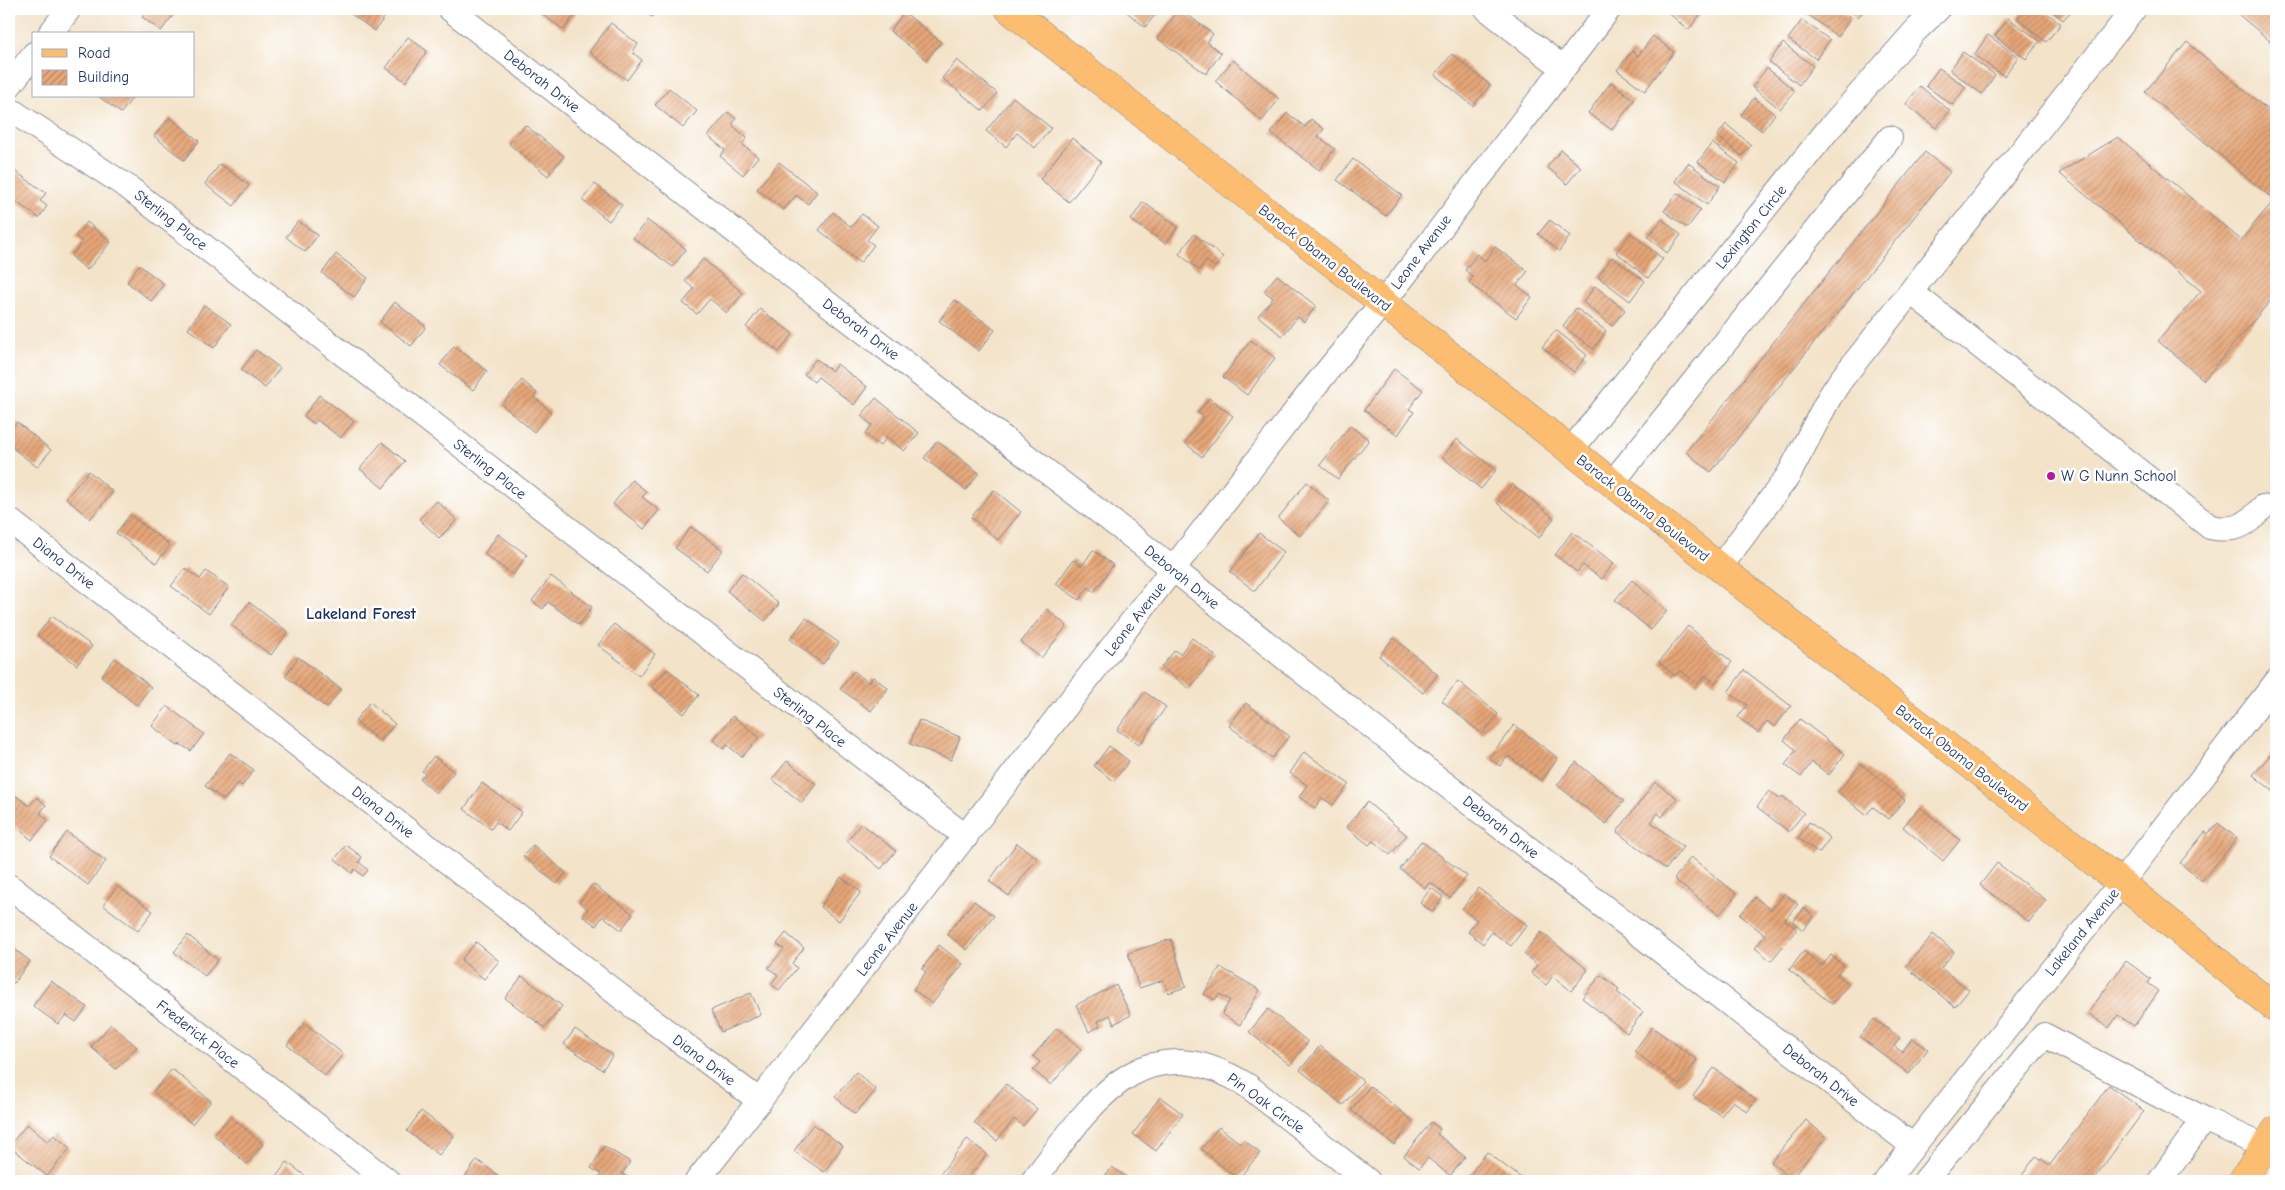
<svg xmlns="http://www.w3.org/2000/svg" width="2285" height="1190" viewBox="0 0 2285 1190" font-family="'Comic Neue',sans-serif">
<defs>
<pattern id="building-hatch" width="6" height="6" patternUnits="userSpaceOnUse" patternTransform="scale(1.25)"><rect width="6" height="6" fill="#e6a677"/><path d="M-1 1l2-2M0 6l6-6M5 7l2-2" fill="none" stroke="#ba8865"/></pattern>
</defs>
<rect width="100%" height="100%" fill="#fff"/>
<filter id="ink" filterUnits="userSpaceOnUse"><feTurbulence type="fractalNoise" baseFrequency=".02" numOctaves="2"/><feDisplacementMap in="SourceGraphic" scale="10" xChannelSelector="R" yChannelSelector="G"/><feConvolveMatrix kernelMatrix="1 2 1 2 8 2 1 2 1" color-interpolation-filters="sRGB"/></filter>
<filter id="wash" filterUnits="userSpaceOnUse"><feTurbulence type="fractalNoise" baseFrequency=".0096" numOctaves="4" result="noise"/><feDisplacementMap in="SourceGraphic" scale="20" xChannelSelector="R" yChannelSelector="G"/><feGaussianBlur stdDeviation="1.12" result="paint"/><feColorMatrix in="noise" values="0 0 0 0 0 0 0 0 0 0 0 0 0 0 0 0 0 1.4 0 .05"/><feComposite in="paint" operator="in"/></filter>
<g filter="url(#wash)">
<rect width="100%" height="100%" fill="#f3e3c9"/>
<g id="blocks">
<path fill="url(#building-hatch)" d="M148,9H178L161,31L142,17Z
M344,9H381L387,13L375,31Z
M535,9H579L564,30Z
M642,9H658L652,17Z
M1123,9H1154L1158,12L1145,27Z
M1180,9L1213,34L1207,42L1221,53L1206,74L1157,38Z
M1664,9H1705L1688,30Z
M1809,9H1839L1851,18L1838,37L1806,13Z
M1849,9H1865L1858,17Z
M2024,9H2042L2061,24L2046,42L2017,18Z
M2049,9H2073L2063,20Z
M2232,9H2276V46Z
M904,12L941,42L927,60L890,31Z
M2008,18L2040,41L2026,59L1995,36Z
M1802,20L1830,40L1816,59L1788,39Z
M611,23L638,44L632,52L642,60L627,80L589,52Z
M1988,35L2018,57L2004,76L1974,55Z
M1653,36L1674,52L1645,91L1617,70L1632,51L1638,56Z
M408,37L427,51L406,82L386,68Z
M2187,42L2276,117V294L2204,380L2158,341L2201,291L2059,173L2118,137L2241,240L2274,200L2145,92Z
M1783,43L1813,66L1799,85L1769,62Z
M1963,52L1995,75L1982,94L1950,70Z
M1452,54L1490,85L1473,106L1435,75Z
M957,60L997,93L983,111L942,78Z
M1233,60L1279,99L1262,121L1215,81Z
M1767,68L1795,91L1780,109L1752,87Z
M1939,68L1966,87L1952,105L1926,86Z
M1611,82L1634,100L1612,130L1588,113Z
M1920,86L1950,111L1936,128L1906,104Z
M669,88L697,111L683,128L655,105Z
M98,96H134L121,113Z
M1013,97L1051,128L1035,148L1017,133L1006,147L986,131Z
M1754,98L1775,114L1762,131L1741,115Z
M728,112L736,119L732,125L747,138L742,144L758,157L743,175L720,156L725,150L708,136Z
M1287,113L1305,127L1311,119L1324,129L1318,136L1335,149L1319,170L1271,133Z
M170,117L199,141L184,160L154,136Z
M1726,124L1751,145L1742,156L1717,136Z
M525,125L564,156L548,176L509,144Z
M1072,138L1101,162L1069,202L1040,179Z
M1712,143L1739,163L1725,182L1698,162Z
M1561,150L1581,167L1567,184L1547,167Z
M1925,152L1950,172L1711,472L1686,452Z
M1353,159L1402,195L1386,216L1337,180Z
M779,162L817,192L808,204L796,195L784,210L757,189Z
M1688,163L1720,186L1707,205L1675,181Z
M220,164L249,185L234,206L205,184Z
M9,167L46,193L40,201L47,206L39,218L9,197Z
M595,184L622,205L609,221L582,200Z
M1677,193L1701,210L1687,228L1664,211Z
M1143,202L1178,227L1166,244L1131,220Z
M833,212L851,227L862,214L878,226L867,240L874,245L860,263L819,230Z
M1662,219L1681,235L1667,253L1648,237Z
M647,220L686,249L673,267L633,238Z
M1550,220L1570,236L1559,251L1538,234Z
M298,221L318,235L305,252L286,237Z
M87,222L111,242L87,270L71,256L82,242L75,236Z
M1631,233L1663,259L1648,278L1616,252Z
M1194,234L1223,257L1215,267L1206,261L1199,270L1179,254Z
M1495,247L1528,271L1517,285L1532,297L1516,318L1469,283L1473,277L1465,270L1477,254L1485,261Z
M336,254L368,278L354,297L322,273Z
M1612,257L1645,281L1630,301L1598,277Z
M703,259L743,293L727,313L710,299L697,314L683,303L694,289L685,281Z
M139,265L164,284L151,301L127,282Z
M1277,275L1316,306L1304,322L1298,317L1282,336L1258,316L1273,298L1264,291Z
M1595,286L1625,310L1612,326L1583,302Z
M955,300L995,330L979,351L939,321Z
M395,302L426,327L411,346L380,322Z
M204,305L231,324L214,348L188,329Z
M1576,308L1606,331L1593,349L1563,326Z
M760,309L793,334L779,352L746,327Z
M1556,330L1587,355L1574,372L1542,347Z
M1251,340L1275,358L1247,395L1223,377Z
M454,346L487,371L473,390L440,365Z
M256,350L280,368L265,388L241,370Z
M816,359L832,371L837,364L867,387L854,405L818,377L814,382L804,374Z
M1394,369L1423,390L1409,409L1414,412L1398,435L1364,410Z
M522,380L537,393L534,397L551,412L534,432L502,405Z
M319,395L354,421L341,438L317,420L314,424L304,416Z
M876,398L919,433L904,451L887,437L880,446L865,434L872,425L861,416Z
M1209,398L1233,416L1202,457L1185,443L1204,417L1198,413Z
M17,422L51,450L37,467L9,445V433Z
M1350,426L1369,440L1338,479L1320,465Z
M1457,439L1496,470L1481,489L1442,457Z
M937,441L979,473L966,490L924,458Z
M382,442L405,461L383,488L360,469Z
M89,471L113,492L90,519L66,498Z
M632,480L647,492L642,497L659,510L644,529L613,504Z
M1307,482L1329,501L1300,536L1278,518Z
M1512,484L1554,518L1539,538L1497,503Z
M994,490L1021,512L998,540L971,517Z
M437,501L457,520L439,538L419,519Z
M130,515L170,545L156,563L116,533Z
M691,527L723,550L707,571L675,548Z
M1572,532L1614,563L1602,579L1583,565L1577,572L1555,555Z
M1259,533L1284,552L1255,591L1230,572Z
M498,534L527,555L513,575L484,554Z
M1093,550L1113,565L1094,592L1088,587L1079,600L1056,584L1073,560L1082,566Z
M185,568L200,579L206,571L229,587L209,614L171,586Z
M742,573L779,604L765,621L727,591Z
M551,576L592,607L579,625L548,602L543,609L532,601Z
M1632,580L1667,611L1651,630L1615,600Z
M249,602L288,632L271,655L231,625Z
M1047,609L1067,626L1041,658L1021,642Z
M52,616L92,646L77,665L37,635Z
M806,618L839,643L823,664L790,639Z
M614,624L655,654L639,676L598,645Z
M1688,626L1732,662L1715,683L1705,675L1697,684L1680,670L1675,676L1659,662Z
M1192,638L1215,655L1190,689L1161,667L1175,650L1180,654Z
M1394,638L1438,675L1423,693L1379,656Z
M298,657L341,689L327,708L285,676Z
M115,658L151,687L136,705L101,676Z
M667,669L699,695L684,714L652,687Z
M1744,670L1791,706L1775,727L1767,721L1758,733L1738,717L1747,705L1728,692Z
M854,671L869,683L873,677L888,688L871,711L840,689Z
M1458,681L1498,714L1482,734L1442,701Z
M1145,692L1166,707L1139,745L1117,730Z
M370,702L395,724L380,742L355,721Z
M1246,703L1289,736L1272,758L1229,726Z
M167,706L204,734L191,751L180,744L178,746L152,726Z
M733,716L759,737L742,757L727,745L724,749L713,740Z
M1800,719L1845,754L1829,775L1812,762L1801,777L1785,765L1796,750L1784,740Z
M919,720L960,737L951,760L910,744Z
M1514,725L1558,758L1542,781L1508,756L1500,766L1489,758Z
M1109,746L1129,761L1114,781L1094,766Z
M2276,748V787L2273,791L2253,775Z
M1304,752L1349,784L1333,805L1322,798L1315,808L1299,797L1307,785L1290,773Z
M230,753L254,770L242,786L238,783L224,800L205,786Z
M434,756L454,772L436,793L420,779L425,773L422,771Z
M787,761L816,784L802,803L772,779Z
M1576,762L1624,801L1606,824L1557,785Z
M1861,764L1905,800L1889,819L1873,807L1866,815L1838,792Z
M1655,782L1677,798L1662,817L1658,813L1651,822L1683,847L1666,869L1617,832Z
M482,783L522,812L508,831L496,822L491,829L464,809Z
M9,790L29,806L37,797L46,805L40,813L48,820L32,840L9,821Z
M1769,791L1780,799L1782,796L1804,813L1789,832L1757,807Z
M1367,802L1407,835L1390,855L1373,841L1369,845L1346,827Z
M1920,807L1960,840L1943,861L1903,827Z
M1809,822L1830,838L1819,853L1798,838Z
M861,823L896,851L881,869L847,841Z
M2218,823L2237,838L2202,881L2180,863L2205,832L2208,834Z
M67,832L106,861L88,885L49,856Z
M1421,841L1467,876L1450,898L1430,882L1425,888L1400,869Z
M1017,843L1037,858L1009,896L989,881Z
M346,845L362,857L359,862L368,870L363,876L355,869L352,873L335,859Z
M533,845L566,873L557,884L523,856Z
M1691,857L1737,894L1719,915L1674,879Z
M1997,863L2046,900L2029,922L1980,885Z
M841,877L861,892L839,921L820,907Z
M593,884L633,914L621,930L603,916L596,926L583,916L588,909L579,902Z
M117,886L153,911L138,931L103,905Z
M1431,888L1443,897L1433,912L1420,903Z
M1478,888L1527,925L1511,946L1492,932L1483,944L1468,932L1477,920L1462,909Z
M1784,893L1798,904L1785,920L1797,929L1771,961L1755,948L1765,935L1740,915L1755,897L1771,910Z
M974,901L994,916L967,950L947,934Z
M1804,908L1814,916L1803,930L1793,922Z
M1541,932L1588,970L1571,991L1553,976L1546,985L1531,973L1537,965L1524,954Z
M786,933L804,948L792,963L797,968L779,990L771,984L778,975L768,968L784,949L777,944Z
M1933,934L1954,952L1941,968L1969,990L1955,1007L1906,967Z
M188,935L218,960L205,976L174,952Z
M1171,939L1186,987L1168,993L1164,980L1139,988L1128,953Z
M476,942L499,961L484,979L461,960Z
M9,945L30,961L13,984L9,980Z
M939,945L963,964L932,1004L913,989L926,972L922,969Z
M1804,951L1822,966L1831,955L1844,966L1837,974L1849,984L1832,1004L1789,970Z
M2126,961L2151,979L2148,983L2159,991L2134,1026L2118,1015L2109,1028L2088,1013Z
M1220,967L1260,990L1240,1025L1222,1014L1230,1000L1219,994L1215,1000L1204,994Z
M1601,975L1619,989L1617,992L1643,1012L1627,1033L1582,998Z
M522,976L562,1006L545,1028L505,998Z
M51,981L87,1007L76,1022L66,1015L58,1024L33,1006Z
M1116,985L1131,1015L1114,1024L1110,1015L1098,1021L1100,1026L1089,1032L1076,1005Z
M751,993L761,1015L721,1032L711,1010Z
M1268,1009L1308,1042L1290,1065L1249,1032Z
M1874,1019L1900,1038L1894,1046L1902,1052L1912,1038L1928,1049L1909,1074L1860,1037Z
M305,1023L343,1054L325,1076L287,1045Z
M111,1024L137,1047L116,1069L91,1047Z
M1652,1027L1697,1060L1679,1085L1634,1051Z
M1057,1028L1081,1049L1051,1085L1033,1070L1040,1062L1033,1056Z
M575,1029L613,1055L602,1070L564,1044Z
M1320,1046L1363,1081L1343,1105L1300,1070Z
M1714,1068L1756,1100L1747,1112L1733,1101L1721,1116L1693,1096Z
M172,1069L211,1101L192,1124L153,1092Z
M856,1072L876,1090L855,1114L835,1097Z
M1006,1084L1037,1109L1023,1126L1014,1119L997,1141L974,1123Z
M2109,1085L2144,1111L2092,1181H2018L2036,1156L2050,1165Z
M1370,1086L1413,1121L1394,1145L1351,1110Z
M1160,1097L1183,1114L1156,1151L1133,1134Z
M421,1111L454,1136L439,1155L407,1131Z
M230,1116L263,1144L247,1164L214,1135Z
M1806,1120L1826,1137L1791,1179L1771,1162Z
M1431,1122L1440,1129L1437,1134L1465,1157L1450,1176L1428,1158L1419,1168L1404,1156Z
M27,1124L48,1142L54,1135L70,1148L47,1176L9,1146Z
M813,1124L843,1146L824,1172L794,1151Z
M1219,1127L1241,1144L1244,1140L1260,1153L1238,1179L1201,1149Z
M967,1139L987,1154L966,1181H944L938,1177Z
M604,1146L630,1162L622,1174L627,1177L625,1181H596L601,1174L591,1168Z
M1487,1152L1525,1181H1465Z
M477,1160L506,1181H462Z
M287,1162L312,1181H273Z
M1112,1167L1132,1181H1101Z"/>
</g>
</g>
<g filter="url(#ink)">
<use href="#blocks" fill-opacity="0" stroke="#878994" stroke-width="1"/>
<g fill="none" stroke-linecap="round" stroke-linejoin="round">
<g stroke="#878994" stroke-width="26">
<path id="minor" d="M450,9L814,293L1144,546L1414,760L1913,1146
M1487,9L1563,68
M50,34L69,9
M9,86L34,54
M9,109L129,188L966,837
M1911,292L2210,527C2234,532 2247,526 2263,507
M1571,450L1827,131L1916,30L1938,9
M1612,483L1890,138
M9,520L634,1007L760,1101
M1720,567L1788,476L1829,398L1840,381L2134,9
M9,886L388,1181
M697,1181L1315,386L1401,280L1609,9
M1033,1181C1091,1105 1141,1019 1248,1086L1368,1181
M1886,1181L2121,883L2276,682
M1925,1181L2044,1035L2204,1119
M2160,1181L2204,1119L2265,1147"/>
</g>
<g stroke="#878994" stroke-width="29">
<path id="major" d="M1009,9L2121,883L2276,1009
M2242,1181L2276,1130"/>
</g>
<use href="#minor" stroke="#fff" stroke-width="24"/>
<use href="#major" stroke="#fcbd6f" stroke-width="28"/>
</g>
</g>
<circle fill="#b5179e" stroke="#fff" stroke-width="2" cx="2051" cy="476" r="5"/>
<g text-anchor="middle" stroke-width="5" stroke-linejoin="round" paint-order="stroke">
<g font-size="15" fill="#1b2f5e" stroke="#fff">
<text transform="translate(542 81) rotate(38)" y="5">Deborah Drive</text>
<text transform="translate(171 220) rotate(38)" y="5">Sterling Place</text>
<text transform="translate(1751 227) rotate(-51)" y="5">Lexington Circle</text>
<text transform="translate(1421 252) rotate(-53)" y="5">Leone Avenue</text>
<text transform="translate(1325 258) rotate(38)" y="5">Barack Obama Boulevard</text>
<text transform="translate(861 329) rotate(37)" y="5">Deborah Drive</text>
<text transform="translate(490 469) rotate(38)" y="5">Sterling Place</text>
<text transform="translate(1643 508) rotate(38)" y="5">Barack Obama Boulevard</text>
<text transform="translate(64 563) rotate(38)" y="5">Diana Drive</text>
<text transform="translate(1182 577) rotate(39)" y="5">Deborah Drive</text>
<text transform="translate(1135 619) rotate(-52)" y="5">Leone Avenue</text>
<text transform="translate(810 717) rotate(38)" y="5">Sterling Place</text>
<text transform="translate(1962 758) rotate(38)" y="5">Barack Obama Boulevard</text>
<text transform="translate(383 812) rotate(38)" y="5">Diana Drive</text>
<text transform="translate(1501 827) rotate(38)" y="5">Deborah Drive</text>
<text transform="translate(2082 932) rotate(-51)" y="5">Lakeland Avenue</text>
<text transform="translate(887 939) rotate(-52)" y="5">Leone Avenue</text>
<text transform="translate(198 1034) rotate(38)" y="5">Frederick Place</text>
<text transform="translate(704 1060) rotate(37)" y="5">Diana Drive</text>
<text transform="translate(1821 1075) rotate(38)" y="5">Deborah Drive</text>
<text transform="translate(1266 1103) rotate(36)" y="5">Pin Oak Circle</text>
</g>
<g font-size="15" fill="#1b2f5e" stroke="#fff" text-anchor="start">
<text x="2061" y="481">W G Nunn School</text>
</g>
<g font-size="16" font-weight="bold" fill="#1b2f5e" stroke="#fff">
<text x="361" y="619">Lakeland Forest</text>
</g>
</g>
<rect width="2285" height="1190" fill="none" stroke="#fff" stroke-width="30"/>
<rect x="32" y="32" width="162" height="65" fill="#ffffff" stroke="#a4acbf"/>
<rect x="42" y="49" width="25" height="8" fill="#fcbd6f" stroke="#a4acbf"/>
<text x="78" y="58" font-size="15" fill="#1b2f5e">Road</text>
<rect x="42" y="70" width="25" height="15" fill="url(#building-hatch)" stroke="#a4acbf"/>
<text x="78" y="82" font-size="15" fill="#1b2f5e">Building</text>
</svg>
